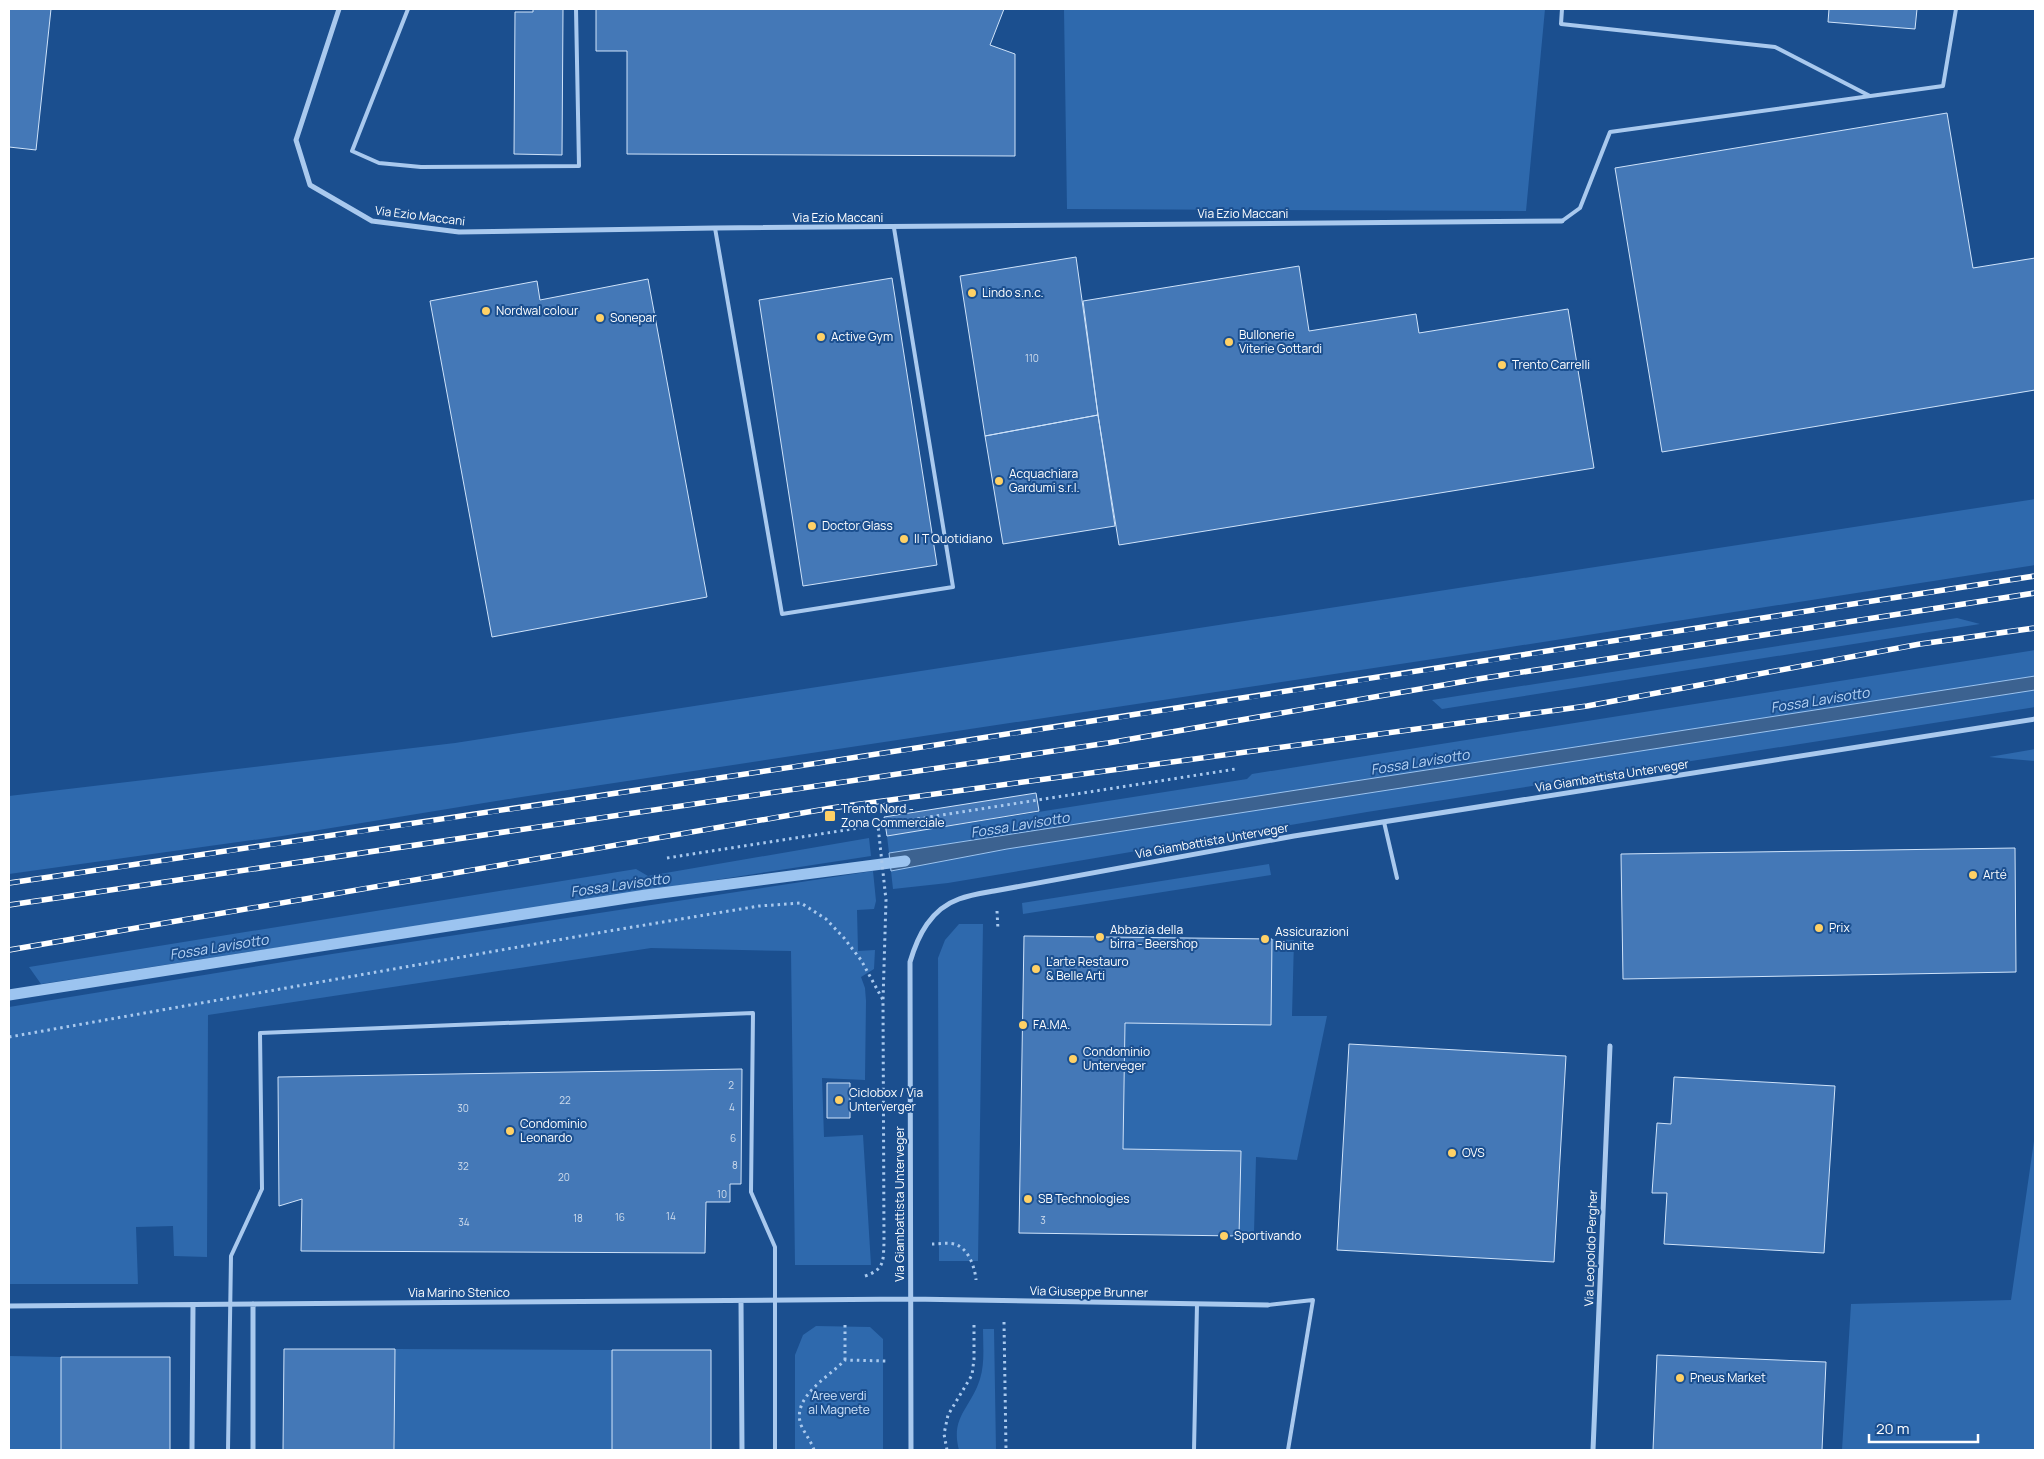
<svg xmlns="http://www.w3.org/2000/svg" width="2044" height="1459" viewBox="0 0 2044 1459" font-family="Manrope,sans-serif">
<rect width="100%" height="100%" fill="#1b4f8f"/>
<path fill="#2e69ad" d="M1064,9H1545L1526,211L1067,209Z
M2035,499V565L1453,656L515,798L282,836L9,874V796L455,743Z
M1957,618L1980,624L1442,709L1432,700Z
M2035,650V676L889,853L887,836L1247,779L1252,774Z
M2035,690V707L1367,812L948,883L893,889L891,871L1007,849Z
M2035,749V761L1989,757Z
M869,838L871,856L41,984L29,967L636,869L648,876Z
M1269,864L1271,875L1023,914L1022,903Z
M873,871L876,901L874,909L857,910L858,951L875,950L874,969L861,977L865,988L866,1001L865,1080L822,1078L824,1137L863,1135L871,1265H795L791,951L651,948L208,1015L207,1257L174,1256L173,1226L136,1227L138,1284H9V1007L332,954Z
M959,924H983L978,1261H939L938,958L945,940Z
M1272,939L1294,940L1292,1016H1327L1297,1160L1256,1157L1254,1233L1239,1236L1240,1151L1123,1149L1125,1023Z
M2035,1134V1450H1842L1851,1304L2011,1300Z
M816,1326L870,1327L883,1339V1450H795V1355L803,1335Z
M983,1329H994L996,1450H959C950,1417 971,1408 980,1379C985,1363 983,1345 983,1329Z
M395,1349L612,1350V1450H395Z
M9,1356L61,1357V1450H9Z"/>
<path fill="#3c6290" stroke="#9cc4f0" d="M2035,676V690L1007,849L891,871L889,853Z"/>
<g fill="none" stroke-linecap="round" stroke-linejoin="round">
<path stroke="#9cc4f0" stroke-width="11" d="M9,995L646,895L905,861"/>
</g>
<path fill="#4478b7" stroke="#cfe3fa" d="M9,9H51L36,150L9,147Z
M533,9H563L562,155L514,154L515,12H533Z
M596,9H1004L990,45L1015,54V156L627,154V51H596Z
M1829,9H1917L1915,29L1828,22Z
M1947,113L1973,268L2035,258V390L1662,452L1615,168Z
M1076,257L1098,415L985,436L960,276Z
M1299,266L1309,331L1416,314L1419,333L1568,309L1594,468L1119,545L1098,415L1083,301Z
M892,278L937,565L803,586L759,300Z
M648,279L707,597L492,637L430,301L537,281L540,300Z
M1098,415L1115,526L1003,544L985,436Z
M1036,793L1039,811L887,836L884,817Z
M2015,848L2016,972L1623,979L1621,854Z
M1024,936L1272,939L1271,1025L1125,1023L1123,1149L1241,1151L1239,1236L1019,1233Z
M1349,1044L1566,1056L1554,1262L1337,1250Z
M742,1069L741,1184H730V1202H706L705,1253L301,1251L302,1199L279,1206L278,1077Z
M1674,1077L1835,1086L1824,1253L1664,1244L1667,1193H1652L1657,1123L1671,1124Z
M827,1083H850V1118H827Z
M284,1349H395L394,1450H283Z
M612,1350H711V1450H612Z
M1657,1355L1826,1362L1822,1450H1653Z
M61,1357H170V1450H61Z"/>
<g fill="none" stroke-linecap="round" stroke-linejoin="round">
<path stroke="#a9c9ee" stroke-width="3" stroke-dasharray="2.5 4" stroke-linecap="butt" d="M667,858L1236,769
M997,911L998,930
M9,1037L603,932L759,906L801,903L826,919L844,938L861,960L883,1000
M932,1244C939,1244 951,1242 957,1245C969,1250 975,1268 976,1280
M865,1276C885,1269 883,1261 884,1243L883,1000L886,900L878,826
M1004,1322L1006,1450
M845,1360V1323
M814,1450C811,1441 805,1434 801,1425C791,1397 829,1377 845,1360L887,1361
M947,1450L944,1434L948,1415L972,1375L974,1359V1321"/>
<path stroke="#a9c9ee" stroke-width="4" d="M408,9L352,151L379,163L421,167L579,166L576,9
M1562,9L1561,24L1775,47L1870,96
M1562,221L1580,208L1610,132L1943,86L1956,9
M715,228L782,614L953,587L894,228
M1384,822L1397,878
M1268,1305L1313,1300L1288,1450
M228,1450L231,1256L262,1189L260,1033L753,1013L751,1192L775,1247V1450
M1194,1450L1197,1304"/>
<path stroke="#a9c9ee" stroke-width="5" d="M339,9L296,140L310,185L372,221L459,232L715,228L1562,221
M741,1301L742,1450
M9,1306L910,1299L1268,1305
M192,1450L193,1305
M253,1450V1304
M911,1450L910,962C918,935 931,909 959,899C970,895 983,893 994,891L1294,836L2035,719
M1593,1450L1610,1046"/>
<g stroke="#fff" stroke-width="5.5">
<path id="rail" d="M9,883C685,785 1360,681 2035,576
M9,905L1108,743L1478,679L2035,593
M9,950L831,808L1587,706L1920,644L2035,628"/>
</g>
<use href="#rail" stroke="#1b4f8f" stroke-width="4" stroke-dasharray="11" stroke-linecap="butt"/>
</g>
<g fill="#ffd166" stroke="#1b4f8f" stroke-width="2">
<circle cx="972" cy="293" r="5"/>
<circle cx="486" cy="311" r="5"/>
<circle cx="600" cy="318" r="5"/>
<circle cx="821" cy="337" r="5"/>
<circle cx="1229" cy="342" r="5"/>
<circle cx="1502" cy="365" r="5"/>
<circle cx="999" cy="481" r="5"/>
<circle cx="812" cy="526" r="5"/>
<circle cx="904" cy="539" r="5"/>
<rect x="824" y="810" width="12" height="12" rx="2.5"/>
<circle cx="1973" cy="875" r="5"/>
<circle cx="1819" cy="928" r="5"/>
<circle cx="1100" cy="937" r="5"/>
<circle cx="1265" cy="939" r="5"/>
<circle cx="1036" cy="969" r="5"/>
<circle cx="1023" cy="1025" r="5"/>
<circle cx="1073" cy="1059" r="5"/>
<circle cx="839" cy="1100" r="5"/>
<circle cx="510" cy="1131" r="5"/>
<circle cx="1452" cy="1153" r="5"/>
<circle cx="1028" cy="1199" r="5"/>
<circle cx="1224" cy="1236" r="5"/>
<circle cx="1680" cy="1378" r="5"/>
</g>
<g text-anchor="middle" stroke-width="4" stroke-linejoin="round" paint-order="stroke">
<g font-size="10" fill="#d0dded">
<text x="1032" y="362">110</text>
<text x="731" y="1089">2</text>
<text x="565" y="1104">22</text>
<text x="732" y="1111">4</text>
<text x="463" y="1112">30</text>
<text x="733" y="1142">6</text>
<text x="735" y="1169">8</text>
<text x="463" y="1170">32</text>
<text x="564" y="1181">20</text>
<text x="722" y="1198">10</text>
<text x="671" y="1220">14</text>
<text x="620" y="1221">16</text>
<text x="578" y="1222">18</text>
<text x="1043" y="1224">3</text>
<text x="464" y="1226">34</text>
</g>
<g font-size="12" fill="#fff" stroke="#1b4f8f">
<text x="1243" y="218">Via Ezio Maccani</text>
<text transform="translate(420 216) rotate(7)" y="4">Via Ezio Maccani</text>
<text x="838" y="222">Via Ezio Maccani</text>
<text transform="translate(1612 776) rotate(-9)" y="4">Via Giambattista Unterveger</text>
<text transform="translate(1212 841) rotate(-10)" y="4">Via Giambattista Unterveger</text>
<text transform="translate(900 1204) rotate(-90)" y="4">Via Giambattista Unterveger</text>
<text transform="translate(1591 1248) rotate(-88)" y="4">Via Leopoldo Pergher</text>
<text transform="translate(1089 1292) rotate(1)" y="4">Via Giuseppe Brunner</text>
<text x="459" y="1297">Via Marino Stenico</text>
</g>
<g font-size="12" fill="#fff" stroke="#1b4f8f" text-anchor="start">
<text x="982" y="297">Lindo s.n.c.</text>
<text x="496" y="315">Nordwal colour</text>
<text x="610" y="322">Sonepar</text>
<text x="1239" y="339">Bullonerie<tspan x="1239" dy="14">Viterie Gottardi</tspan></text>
<text x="831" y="341">Active Gym</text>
<text x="1512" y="369">Trento Carrelli</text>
<text x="1009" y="478">Acquachiara<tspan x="1009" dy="14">Gardumi s.r.l.</tspan></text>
<text x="822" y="530">Doctor Glass</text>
<text x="914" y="543">Il T Quotidiano</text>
<text x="841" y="813">Trento Nord -<tspan x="841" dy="14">Zona Commerciale</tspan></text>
<text x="1983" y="879">Arté</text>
<text x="1829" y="932">Prix</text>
<text x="1110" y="934">Abbazia della<tspan x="1110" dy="14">birra - Beershop</tspan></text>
<text x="1275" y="936">Assicurazioni<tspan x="1275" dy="14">Riunite</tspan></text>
<text x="1046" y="966">L'arte Restauro<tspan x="1046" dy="14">&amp; Belle Arti</tspan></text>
<text x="1033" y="1029">FA.MA.</text>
<text x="1083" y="1056">Condominio<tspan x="1083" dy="14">Unterveger</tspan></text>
<text x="849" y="1097">Ciclobox / Via<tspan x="849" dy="14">Unterverger</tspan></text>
<text x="520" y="1128">Condominio<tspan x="520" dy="14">Leonardo</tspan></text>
<text x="1462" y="1157">OVS</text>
<text x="1038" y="1203">SB Technologies</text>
<text x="1234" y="1240">Sportivando</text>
<text x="1690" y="1382">Pneus Market</text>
</g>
<g font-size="12" fill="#cfe3fa" stroke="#1b4f8f">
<text x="839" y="1400">Aree verdi<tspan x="839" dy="14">al Magnete</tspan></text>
</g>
<g font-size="14" font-style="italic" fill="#b5d3f5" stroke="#1b4f8f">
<text transform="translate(1820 700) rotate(-9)" y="5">Fossa Lavisotto</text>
<text transform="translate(1420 762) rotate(-9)" y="5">Fossa Lavisotto</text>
<text transform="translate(1020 825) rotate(-9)" y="5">Fossa Lavisotto</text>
<text transform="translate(620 885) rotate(-8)" y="5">Fossa Lavisotto</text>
<text transform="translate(219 947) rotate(-9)" y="5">Fossa Lavisotto</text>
</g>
</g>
<rect width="2044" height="1459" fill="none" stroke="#ffffff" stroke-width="20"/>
<path d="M1869 1434v8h109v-8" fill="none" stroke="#ffffff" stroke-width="2.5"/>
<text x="1876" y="1434" font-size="15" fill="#ffffff" stroke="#1b4f8f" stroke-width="4" paint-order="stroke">20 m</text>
</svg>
